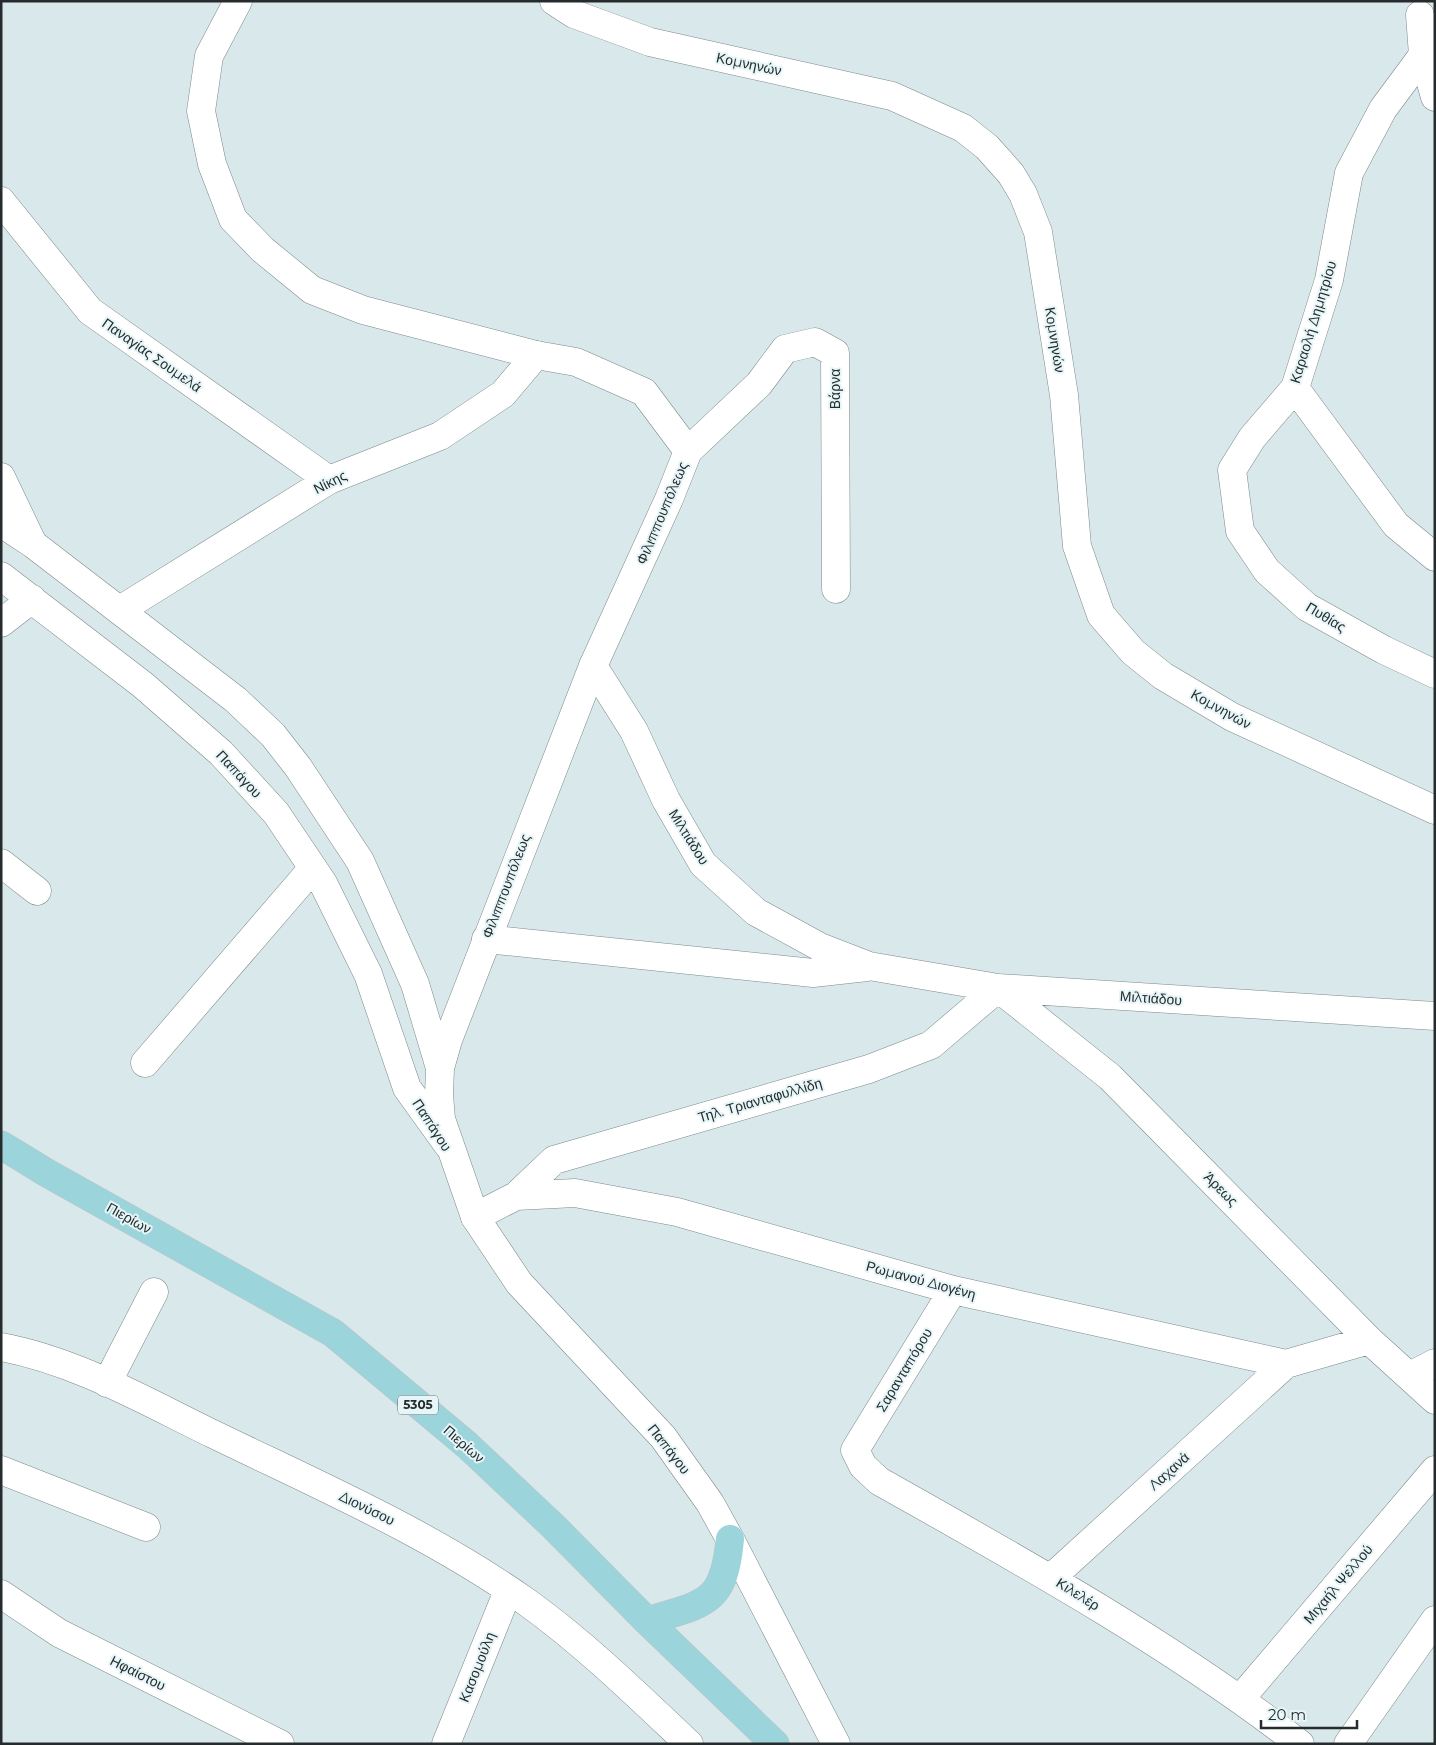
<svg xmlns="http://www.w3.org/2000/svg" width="1436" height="1745" viewBox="0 0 1436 1745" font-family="Montserrat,sans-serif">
<rect width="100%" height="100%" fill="#d9e8ea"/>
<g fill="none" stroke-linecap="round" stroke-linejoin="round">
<g stroke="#7c8a8c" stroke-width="29">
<path id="minor" d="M554,1L574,14L650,42L892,96L963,128L987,147L1011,174L1023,194L1038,232L1064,395L1077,546L1101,615L1133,652L1163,676L1232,717L1435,810
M1423,55L1383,109L1349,173L1329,280L1295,388L1252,438L1232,470L1240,531L1267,571L1307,607L1384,650L1435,674
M1,201L90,311L329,480
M1295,388L1396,525L1435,557
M688,451L759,384L785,349L815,342L835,353L836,589
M1,576L143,685L221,753L276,813L323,883L368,974L407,1088L448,1145
M120,610L329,480L440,436L503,394L536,355
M1,623L32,599
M593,666L634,731L666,800L703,864L756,912L820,947L869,966L998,988L1435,1016
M1,863L37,891
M486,939L813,973L867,967
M145,1063L313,868
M516,1196L554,1160L869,1069L931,1045L998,988L1110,1077L1369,1340L1435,1400
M475,1217L516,1196L575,1193L677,1212L953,1290L1286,1364L1369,1340
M953,1290L855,1450L863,1466L879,1481C1023,1562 1169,1643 1300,1744
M1,1347C76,1361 145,1401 213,1434C320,1486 431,1534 528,1603C586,1645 637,1695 689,1744
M1410,1376L1435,1363
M107,1383L154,1292
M1,1470L146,1527
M1051,1578L1286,1364
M1,1594L59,1633L280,1744
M1241,1698L1435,1470
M446,1744L508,1591
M1348,1744L1435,1620"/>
</g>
<g stroke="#7c8a8c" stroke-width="29">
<path id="tertiary" d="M238,1L209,56L201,111L212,164L233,219L263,250L312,290L363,310L536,355L576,362L644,392L688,451L669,499L593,666L448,1040L440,1068L439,1095L441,1119L475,1217L519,1283L663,1437L710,1503L730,1539L836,1744
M1420,15L1423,55L1435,97
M1,477L33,544
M1,523L33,544L236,700L273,735L298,767L360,861L415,984L440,1068"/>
</g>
<g stroke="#c2c4c4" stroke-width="29">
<path id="primary" d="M1,1145L47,1173L333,1333L467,1445L554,1527L647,1621L775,1744
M647,1621C705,1603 724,1605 730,1539"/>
</g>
<use href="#minor" stroke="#fff" stroke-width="28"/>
<use href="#tertiary" stroke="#fff" stroke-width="28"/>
<use href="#primary" stroke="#9bd4db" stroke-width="28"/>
</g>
<g text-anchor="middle" stroke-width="4" stroke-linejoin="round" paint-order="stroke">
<rect fill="#e6f5f7" stroke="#60686a" stroke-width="1" x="398" y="1395.5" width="40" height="19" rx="4"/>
<g font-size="12" font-weight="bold" fill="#262c2d">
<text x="418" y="1409">5305</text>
</g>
<g font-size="14" fill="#262c2d" stroke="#e6f5f7">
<text transform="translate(749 64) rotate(12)" y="5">Κομνηνών</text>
<text transform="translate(1313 322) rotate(-73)" y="5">Καραολή Δημητρίου</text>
<text transform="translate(1055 340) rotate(81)" y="5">Κομνηνών</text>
<text transform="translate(152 355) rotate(35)" y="5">Παναγίας Σουμελά</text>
<text transform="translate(835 389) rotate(-90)" y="5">Βάρνα</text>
<text transform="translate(330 482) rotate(-27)" y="5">Νίκης</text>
<text transform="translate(662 513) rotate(-67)" y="5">Φιλιππουπόλεως</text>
<text transform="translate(1326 617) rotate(31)" y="5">Πυθίας</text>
<text transform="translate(1221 709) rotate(29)" y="5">Κομνηνών</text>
<text transform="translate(239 774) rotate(47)" y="5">Παπάγου</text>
<text transform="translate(689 837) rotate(58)" y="5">Μιλτιάδου</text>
<text transform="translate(506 886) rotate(-69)" y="5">Φιλιππουπόλεως</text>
<text transform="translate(1151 998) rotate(4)" y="5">Μιλτιάδου</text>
<text transform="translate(760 1100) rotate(-16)" y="5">Τηλ. Τριανταφυλλίδη</text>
<text transform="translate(432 1125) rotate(57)" y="5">Παπάγου</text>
<text transform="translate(1221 1189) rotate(45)" y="5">Άρεως</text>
<text transform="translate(129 1218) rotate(29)" y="5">Πιερίων</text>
<text transform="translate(921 1280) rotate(15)" y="5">Ρωμανού Διογένη</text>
<text transform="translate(904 1370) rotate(-59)" y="5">Σαρανταπόρου</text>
<text transform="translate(464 1444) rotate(41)" y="5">Πιερίων</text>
<text transform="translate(669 1449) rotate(52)" y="5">Παπάγου</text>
<text transform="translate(1169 1471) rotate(-42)" y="5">Λαχανά</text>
<text transform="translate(367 1508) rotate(26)" y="5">Διονύσου</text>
<text transform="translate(1338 1584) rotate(-50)" y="5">Μιχαήλ Ψελλού</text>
<text transform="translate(1078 1594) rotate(32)" y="5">Κιλελέρ</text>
<text transform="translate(477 1667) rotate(-68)" y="5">Κασομούλη</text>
<text transform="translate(138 1673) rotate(27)" y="5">Ηφαίστου</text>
</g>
</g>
<rect width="1436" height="1745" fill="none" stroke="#262c2d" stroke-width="5"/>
<path d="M1261 1720v8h96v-8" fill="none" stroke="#262c2d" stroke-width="2.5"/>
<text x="1268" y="1720" font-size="15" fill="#262c2d" stroke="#e6f5f7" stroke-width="4" paint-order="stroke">20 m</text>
</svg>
